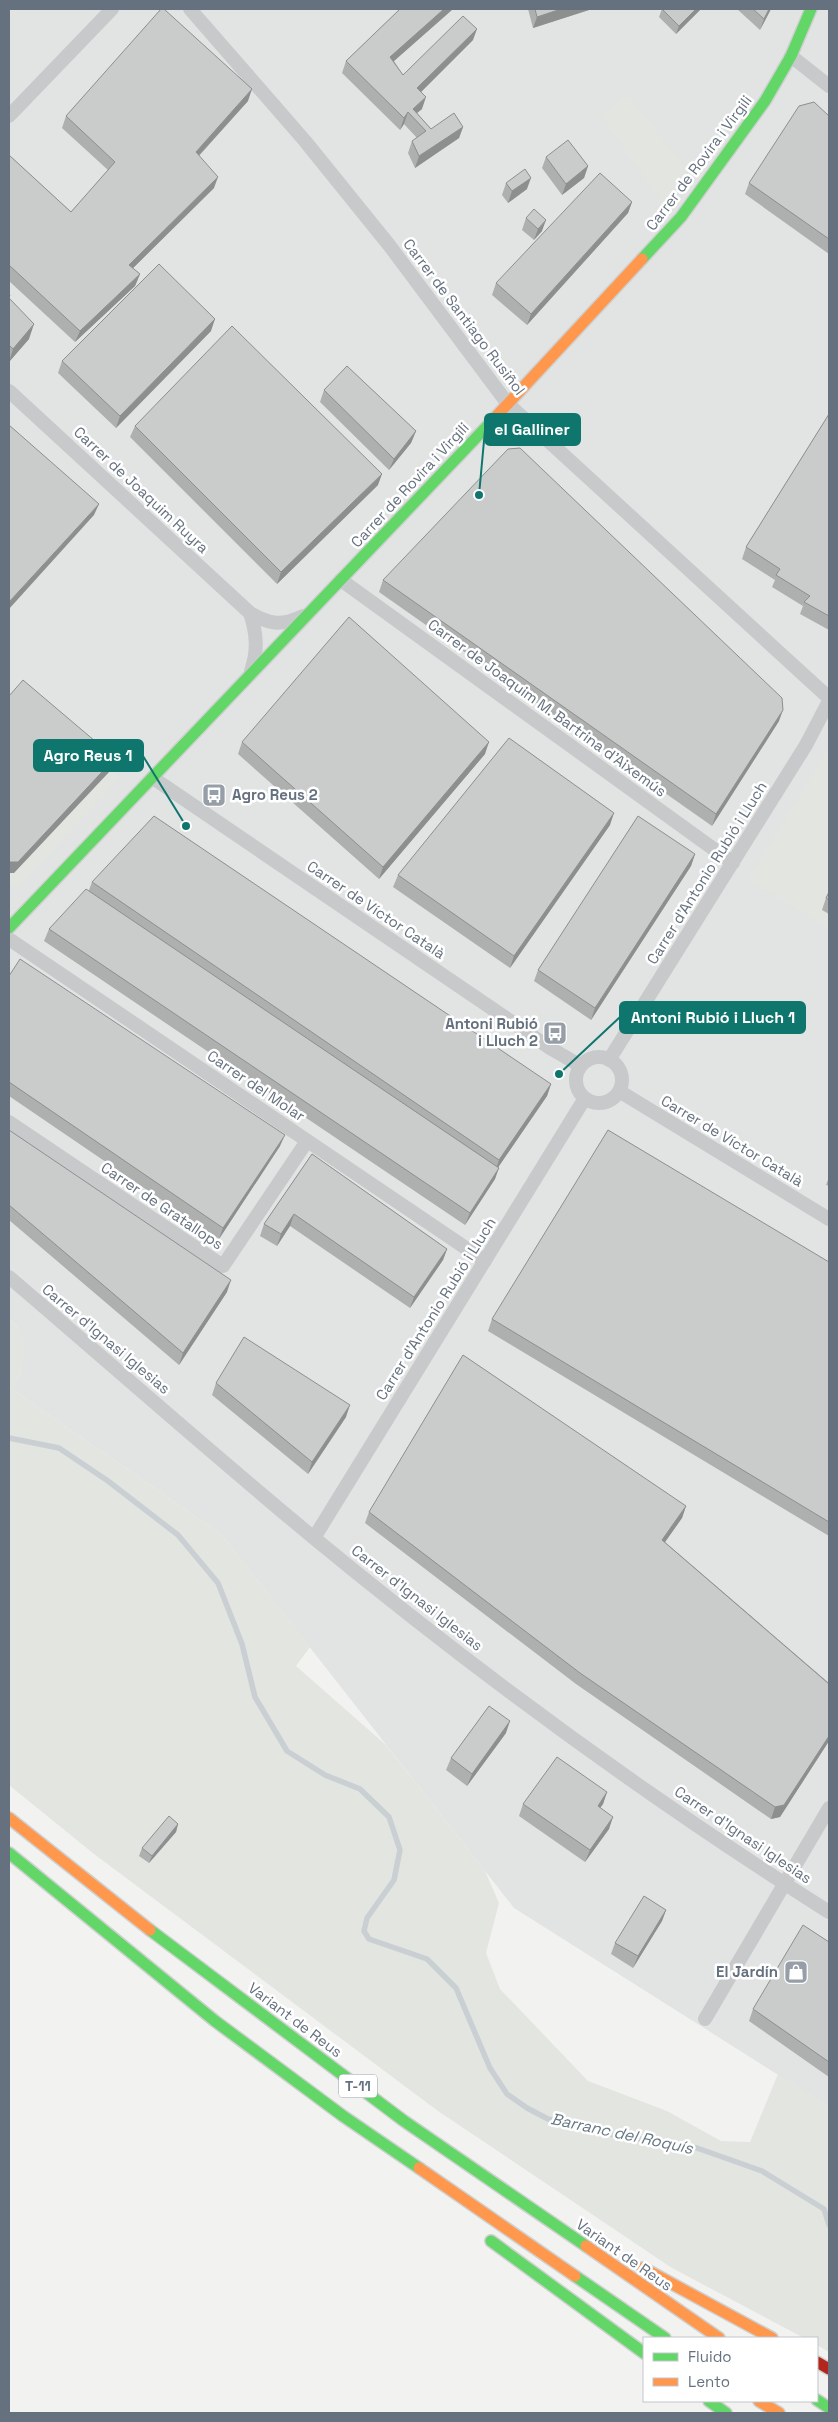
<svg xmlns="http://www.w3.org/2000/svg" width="838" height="2422" viewBox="0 0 838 2422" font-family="'Space Grotesk',sans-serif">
<rect width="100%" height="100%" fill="#f2f3f1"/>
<path fill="#e2e4e4" d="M9,9H829V2107L514,1908L221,1534L13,1390L20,1373L23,1341L16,1325L9,1318Z"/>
<path fill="#e2e5e0" d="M627,95L688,171L662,202L601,115Z
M829,748V928L748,880Z
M111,770L120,778L18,886H9V873H14Z
M9,1318C32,1338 24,1366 13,1390L221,1534L310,1647L296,1666L386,1745L485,1871L499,1903L486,1953L500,1989L588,2081L667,2111L721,2141L750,2142L778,2074L829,2107V2352L817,2345V2338H804L672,2268L438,2111L94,1854L9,1785Z"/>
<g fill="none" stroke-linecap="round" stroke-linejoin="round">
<path stroke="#c9cfd2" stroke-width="5.5" d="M9,1438L59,1448L108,1481L178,1535L218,1583L242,1644L255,1697L287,1751L325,1775L360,1789L389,1817L400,1850L394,1880L367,1918L364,1931L369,1939L427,1959L456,1988L490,2068L507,2094L527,2108L548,2119L619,2136L697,2148L762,2171L824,2209L829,2225"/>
<g stroke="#cecfcf" stroke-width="14">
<path id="fast" d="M642,259L681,217L765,101L791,56L811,9
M9,928L491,422
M9,1853L215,2021L343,2116L419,2168
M150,1930L404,2121L586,2246
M491,2241L644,2353
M575,2276L665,2338
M817,2400L829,2408
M709,2401L726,2413"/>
</g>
<g stroke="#cecfcf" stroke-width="14">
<path id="slow" d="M491,422L642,259
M9,1818L150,1930
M419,2168L575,2276
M586,2246L719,2338
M643,2268L772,2338
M759,2401L779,2413"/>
</g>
<g stroke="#cecfcf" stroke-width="14">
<path id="jam" d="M817,2362L829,2369"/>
</g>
<path stroke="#c8c9cb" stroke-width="14" d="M190,9L305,141L389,245L508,404L829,698
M791,56L829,86
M9,116L112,9
M9,391L250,613C271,625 281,626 303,616
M341,580L733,863
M250,613C257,634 258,651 251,671
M153,778L550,1048L581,1066
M9,939L485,1261
M576 1080a23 23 0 1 1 46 0a23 23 0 1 1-46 0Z
M609,1060L806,745L829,701
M619,1091L829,1219
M9,1122L223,1266L307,1141
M9,1277C111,1364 211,1453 314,1538C478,1673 650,1799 829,1912
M314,1538L585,1098
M705,2019L829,1808"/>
<use href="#fast" stroke="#63d668" stroke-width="11"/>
<use href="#slow" stroke="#ff974d" stroke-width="11"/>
<use href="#jam" stroke="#b3261e" stroke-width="11"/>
</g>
<path fill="#aeafaf" d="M400,9H453L394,61L403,75L473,40L421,92L422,109L417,113L431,129L463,127L459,138L415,168L408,153L412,141L417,138L404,124L400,130L342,73L346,61Z
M528,9H592L533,28Z
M662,9H701L676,34L659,17Z
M737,9H771L760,30Z
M248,101L199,156L214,188L133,268L140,274L135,286L75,342L9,281V155L71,212L108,170L62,128L66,116Z
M829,116V254L745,194L749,183Z
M546,157L588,166L584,178L562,195L542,168Z
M506,183L527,189L508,203L502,195Z
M632,202L628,213L527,325L492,295L496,283Z
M526,218L542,231L534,240L522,230Z
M9,294V298L29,339L9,362Z
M211,331L116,428L58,373L62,361Z
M324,390L416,431L411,443L389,470L320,402Z
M829,414V630L800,614L803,606L772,587L775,580L742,559L746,547Z
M135,426L378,485L277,584L130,437Z
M383,580L779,721L712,826L379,592Z
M242,742L485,754L379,879L238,754Z
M610,825L510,968L393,887L398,875Z
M695,854L691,866L591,1020L534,981L538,970Z
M92,882L551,1084L547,1096L498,1167L495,1179L465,1225L44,941L49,929L89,890Z
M829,892V914L822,910L826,898Z
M9,976L280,1146L219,1239L9,1096Z
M9,1130L227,1292L179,1365L9,1220Z
M312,1154L447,1249L443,1260L410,1308L290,1226L277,1246L260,1236L264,1224Z
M829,1177V1186L826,1185Z
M829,1262V1536L488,1331L492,1319Z
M216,1383L346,1417L308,1474L212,1395Z
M686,1506L682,1518L665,1542L829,1683V1741L780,1817L771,1819L576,1684L365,1523L369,1512Z
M506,1733L467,1786L446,1770L451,1758Z
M607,1792L603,1804L600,1808L609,1829L585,1862L519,1816L523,1804Z
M178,1824L176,1832L149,1863L139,1856L142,1848Z
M666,1910L662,1921L633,1968L611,1954L615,1943Z
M829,1942V2077L749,2021L753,2009Z"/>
<path fill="#8d8f8f" d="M444,9H453L386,68L390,57Z
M561,9H592L533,28L537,17Z
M696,9H701L676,34L679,26Z
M769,9H771L760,30L764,19Z
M477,29L473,40L413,100L417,88Z
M252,89L248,101L191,164L196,152Z
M426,97L422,109L412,117L413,109Z
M408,112L404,124L400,130L404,118Z
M463,127L459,138L415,168L419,156Z
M588,166L584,178L562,195L566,184Z
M218,177L214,188L125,276L129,265Z
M531,178L527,189L508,203L512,191Z
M632,202L628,213L527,325L531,314Z
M546,220L542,231L534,240L538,229Z
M140,274L135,286L75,342L80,331Z
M215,319L211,331L116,428L120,416Z
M34,324L29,339L9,362L13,349Z
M416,431L411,443L389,470L394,459Z
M382,474L378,485L277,584L281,572Z
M99,504L94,515L9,609V602Z
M783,710L779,721L712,826L716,814Z
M489,742L485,754L379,879L383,867Z
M115,758L111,770L14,873H9V862Z
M614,813L610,825L510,968L514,956Z
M695,854L691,866L591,1020L595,1008Z
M551,1084L547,1096L495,1172L499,1160Z
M285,1135L280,1146L219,1239L223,1228Z
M499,1168L495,1179L465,1225L470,1213Z
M294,1214L290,1226L277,1246L281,1234Z
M447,1249L443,1260L410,1308L414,1297Z
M231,1280L227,1292L179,1365L183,1353Z
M350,1405L346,1417L308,1474L312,1462Z
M686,1506L682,1518L658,1552L662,1540Z
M510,1721L506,1733L467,1786L472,1774Z
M829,1736V1741L780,1817L771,1819L775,1807Z
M607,1792L603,1804L593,1818L598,1806Z
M613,1817L609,1829L585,1862L590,1850Z
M178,1824L176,1832L149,1863L152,1856Z
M666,1910L662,1921L633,1968L638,1956Z"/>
<path fill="#cacccc" stroke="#8d8f8f" d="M161,9H164L252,89L196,152L218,177L129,265L140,274L80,331L9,265V155L71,212L115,162L66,116Z
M400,9H444L390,57L403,75L463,16L477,29L417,88L426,97L413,109L431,129L454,113L463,127L419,156L412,141L426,131L408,112L404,118L346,61Z
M535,9H561L537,17Z
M662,9H696L679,26Z
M753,9H769L764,19Z
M814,102L829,116V239L749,183L799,106Z
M568,140L588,166L566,184L546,157Z
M525,169L531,178L512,191L506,183Z
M600,173L632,202L531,314L496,283Z
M534,209L546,220L538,229L526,218Z
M159,264L215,319L120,416L62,361Z
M9,294L10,295L9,298L34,324L13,349L9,345Z
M232,326L382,474L281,572L135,426Z
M347,366L416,431L394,459L324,390Z
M829,414V616L804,602L810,596L776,575L780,569L746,547Z
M9,425L99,504L9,602Z
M520,448L782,698L783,710L716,814L383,580L508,449Z
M349,617L489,742L383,867L242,742Z
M23,680L115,758L18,862H9V696Z
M509,738L614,813L514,956L398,875Z
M154,816L551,1084L499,1160L92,882Z
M638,816L695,854L595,1008L538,970Z
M86,889L499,1168L470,1213L49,929Z
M829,892V900L826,898Z
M20,959L285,1135L223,1228L9,1082V976Z
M9,1130L231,1280L183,1353L9,1205Z
M608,1130L829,1262V1522L492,1319Z
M312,1154L447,1249L414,1297L294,1214L281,1234L264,1224Z
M244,1337L350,1405L312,1462L216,1383Z
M463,1355L686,1506L662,1540L829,1684V1736L784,1805L775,1807L580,1673L369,1512Z
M489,1706L510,1721L472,1774L451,1758Z
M557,1757L607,1792L598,1806L613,1817L590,1850L523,1804Z
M169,1816L178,1824L152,1856L142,1848Z
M644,1896L666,1910L638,1956L615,1943Z
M803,1925L829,1942V2062L753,2009Z"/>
<defs>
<g id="bus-square" transform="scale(1.25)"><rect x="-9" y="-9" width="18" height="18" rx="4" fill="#969ea7" stroke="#fff"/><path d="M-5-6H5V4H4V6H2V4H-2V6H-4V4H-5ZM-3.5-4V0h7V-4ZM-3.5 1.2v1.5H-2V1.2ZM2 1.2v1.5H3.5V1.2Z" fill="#fff"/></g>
<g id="shop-square" transform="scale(1.25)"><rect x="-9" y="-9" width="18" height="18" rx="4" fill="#969ea7" stroke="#fff"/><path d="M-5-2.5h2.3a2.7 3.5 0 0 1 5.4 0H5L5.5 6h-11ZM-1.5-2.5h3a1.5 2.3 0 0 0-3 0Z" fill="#fff"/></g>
</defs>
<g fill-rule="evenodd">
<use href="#bus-square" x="214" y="795"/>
<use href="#bus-square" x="555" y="1033"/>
<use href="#shop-square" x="796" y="1972"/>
</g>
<g text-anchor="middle" stroke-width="5" stroke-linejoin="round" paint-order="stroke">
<rect fill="#fff" stroke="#939ca5" stroke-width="1" x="339" y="2074.5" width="38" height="23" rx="4"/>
<g font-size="14" font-weight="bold" fill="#65717f">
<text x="358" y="2091">T-11</text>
</g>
<g font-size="15" fill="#65717f" stroke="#fff">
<text transform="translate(699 163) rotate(-53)" y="5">Carrer de Rovira i Virgili</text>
<text transform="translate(464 317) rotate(53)" y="5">Carrer de Santiago Rusiñol</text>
<text transform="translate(410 485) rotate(-47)" y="5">Carrer de Rovira i Virgili</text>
<text transform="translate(141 490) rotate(43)" y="5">Carrer de Joaquim Ruyra</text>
<text transform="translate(547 708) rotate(36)" y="5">Carrer de Joaquim M. Bartrina d'Aixemús</text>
<text transform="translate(707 873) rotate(-58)" y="5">Carrer d'Antonio Rubió i Lluch</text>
<text transform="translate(376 910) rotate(34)" y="5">Carrer de Víctor Català</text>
<text transform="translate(256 1086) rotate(34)" y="5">Carrer del Molar</text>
<text transform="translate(732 1141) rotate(31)" y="5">Carrer de Víctor Català</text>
<text transform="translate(162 1206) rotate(34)" y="5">Carrer de Gratallops</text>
<text transform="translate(436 1309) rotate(-58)" y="5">Carrer d'Antonio Rubió i Lluch</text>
<text transform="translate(106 1339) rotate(40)" y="5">Carrer d'Ignasi Iglesias</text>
<text transform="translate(417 1598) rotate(38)" y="5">Carrer d'Ignasi Iglesias</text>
<text transform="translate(743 1835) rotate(34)" y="5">Carrer d'Ignasi Iglesias</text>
<text transform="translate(295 2020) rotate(37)" y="5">Variant de Reus</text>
<text transform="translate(624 2255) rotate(35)" y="5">Variant de Reus</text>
</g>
<g font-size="15" font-weight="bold" fill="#65717f" stroke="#fff" text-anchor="end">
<text x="232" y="800" text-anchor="start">Agro Reus 2</text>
<text x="538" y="1029">Antoni Rubió<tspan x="538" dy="17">i Lluch 2</tspan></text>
<text x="778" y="1977">El Jardín</text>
</g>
<g font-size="16" font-style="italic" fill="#667883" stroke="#fff">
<text transform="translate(622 2133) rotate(12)" y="6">Barranc del Roquís</text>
</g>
</g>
<path fill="none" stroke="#0f766e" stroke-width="2" d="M479 495L485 430M186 826L143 756M559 1074L620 1017"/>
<g fill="#0f766e" stroke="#fff" stroke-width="2">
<circle cx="479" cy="495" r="5"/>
<circle cx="186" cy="826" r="5"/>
<circle cx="559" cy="1074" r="5"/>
</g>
<g fill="#0f766e" stroke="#0f766e" stroke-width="2">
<rect x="485" y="414" width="95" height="31" rx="5"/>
<rect x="34" y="740" width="109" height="31" rx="5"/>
<rect x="620" y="1002" width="185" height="31" rx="5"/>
</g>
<g font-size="16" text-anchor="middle" font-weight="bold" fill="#fff">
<text x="532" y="435">el Galliner</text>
<text x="88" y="761">Agro Reus 1</text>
<text x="713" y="1023">Antoni Rubió i Lluch 1</text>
</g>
<rect width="838" height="2422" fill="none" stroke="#65717f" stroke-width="20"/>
<rect x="643" y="2337" width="175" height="65" fill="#ffffff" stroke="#c1c6cc"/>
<rect x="653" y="2353" width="25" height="8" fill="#63d668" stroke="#c1c6cc"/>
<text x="688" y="2362" font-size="15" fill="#65717f">Fluido</text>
<rect x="653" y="2378" width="25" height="8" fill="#ff974d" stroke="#c1c6cc"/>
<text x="688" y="2387" font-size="15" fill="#65717f">Lento</text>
</svg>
